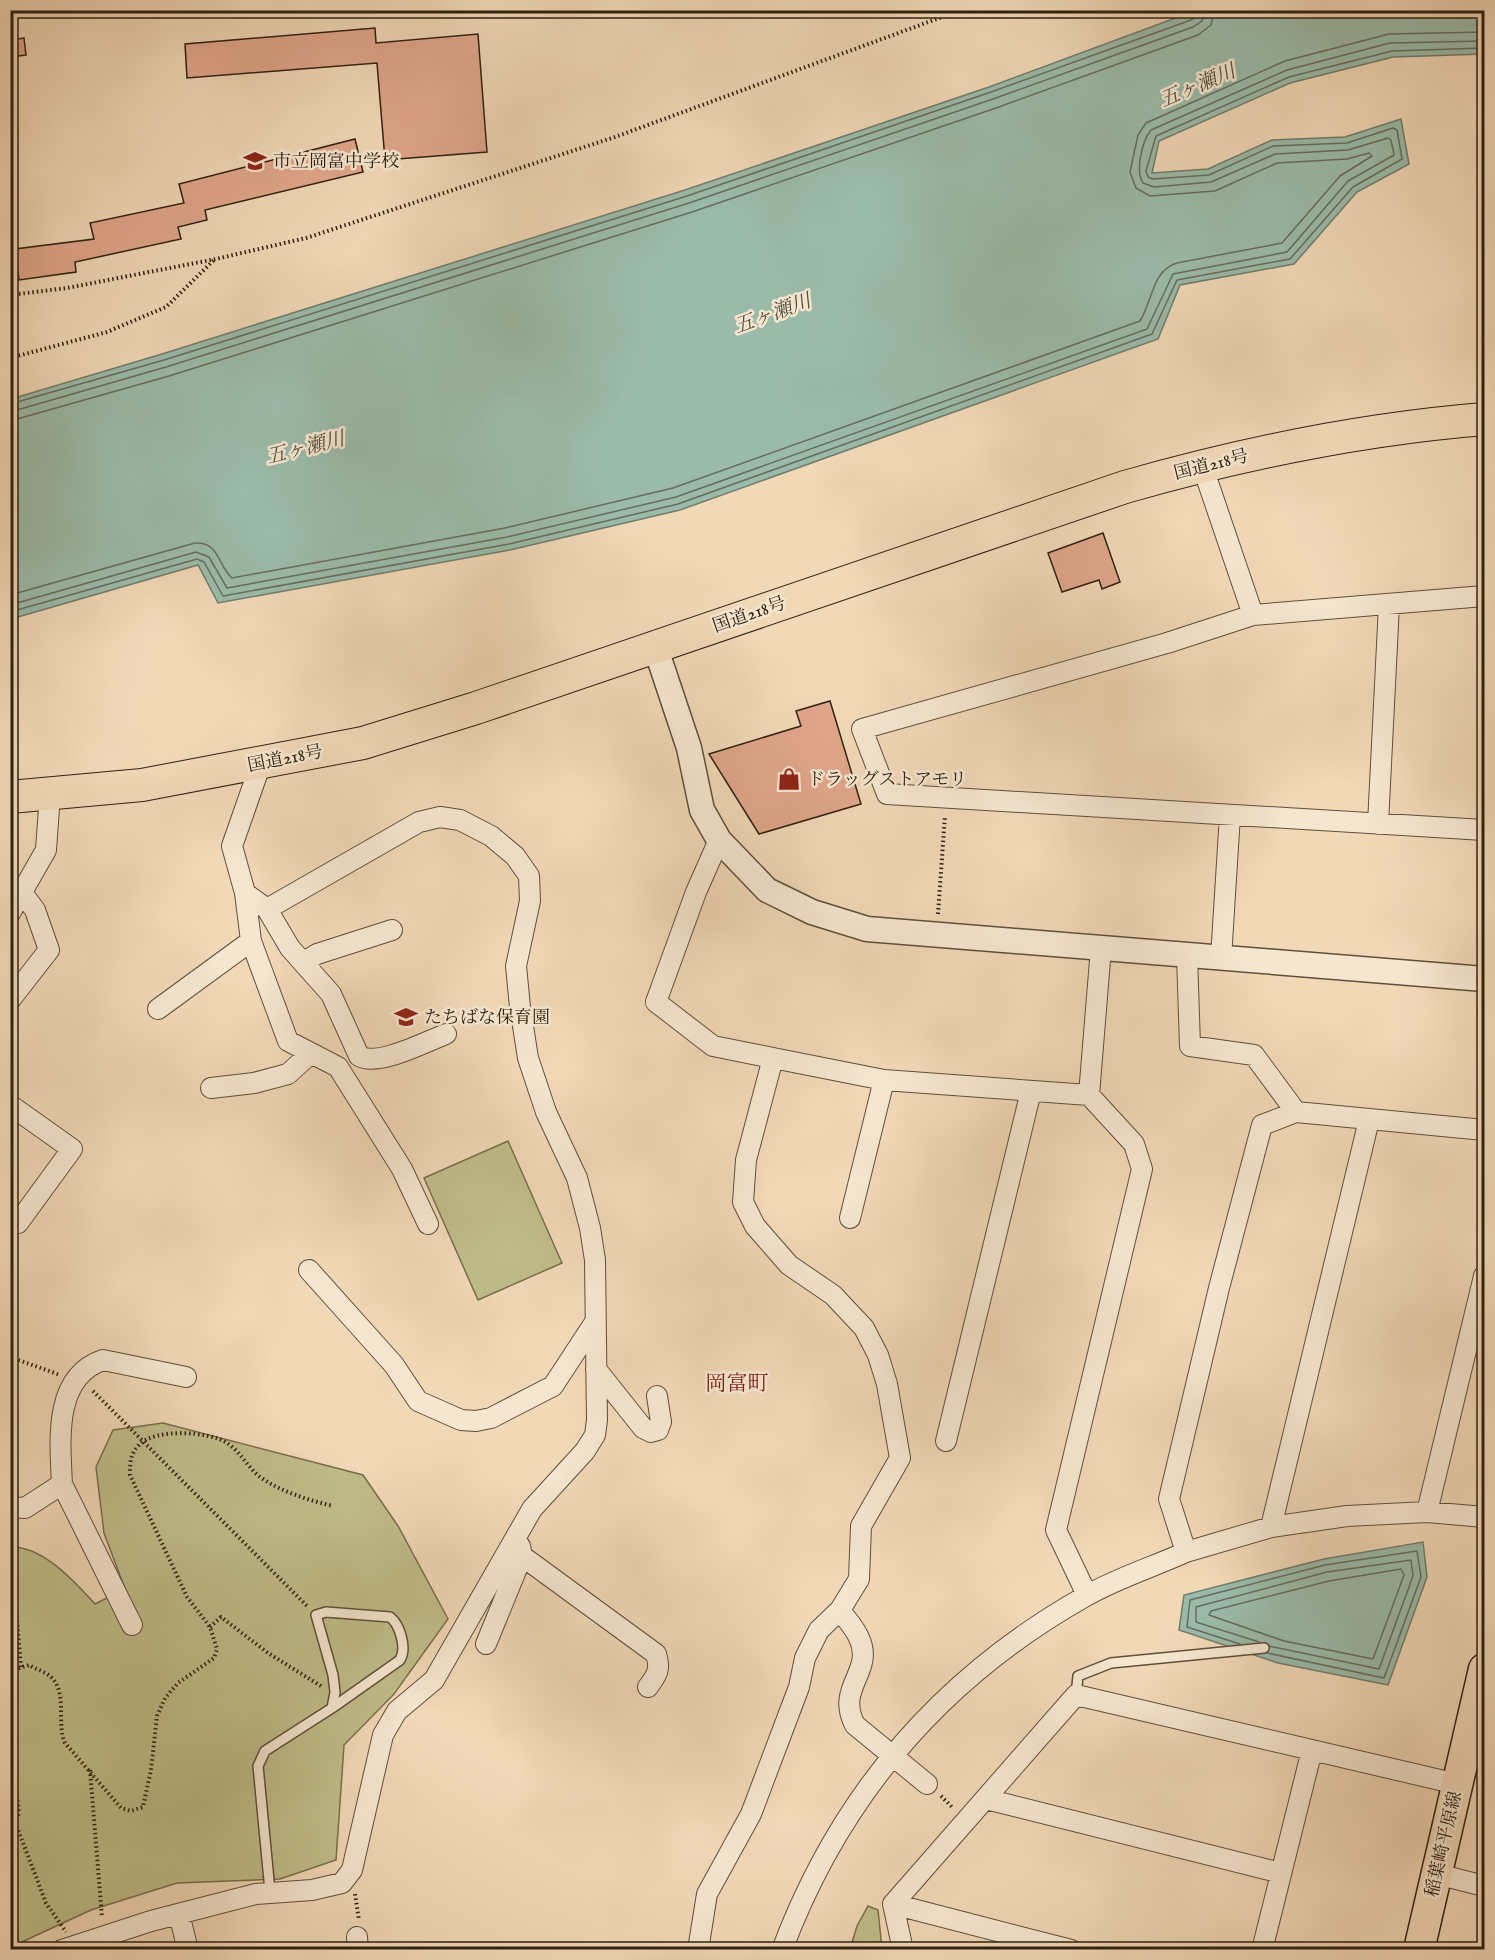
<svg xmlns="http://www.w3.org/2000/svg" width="1495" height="1960" viewBox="0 0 1495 1960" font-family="'IM FELL English','Noto Serif JP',serif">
<rect width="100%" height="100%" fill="#f1d8b7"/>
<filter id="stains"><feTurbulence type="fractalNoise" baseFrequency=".00333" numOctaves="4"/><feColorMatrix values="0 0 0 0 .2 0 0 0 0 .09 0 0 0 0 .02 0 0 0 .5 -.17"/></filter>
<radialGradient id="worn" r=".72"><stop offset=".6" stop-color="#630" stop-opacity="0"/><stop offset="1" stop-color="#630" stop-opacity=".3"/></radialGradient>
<path fill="#c0bd8a" stroke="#786f4d" stroke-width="1.5" d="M508,1141L562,1263L478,1300L424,1178Z
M163,1423L363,1475L398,1526L448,1619L394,1694L344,1745L336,1860L280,1879L177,1883L91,1910L11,1947L10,1547C42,1545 75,1582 95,1604L125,1589L104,1533L96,1467L113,1430Z
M868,1906L878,1910L882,1949H850L857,1926Z"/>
<path fill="#9bbbaa" stroke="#707d6c" stroke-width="1.5" d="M1197,10L1484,11V54L1393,57L1290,83L1159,141L1152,173L1208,169L1272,140L1345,137L1401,119L1409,164L1357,192L1294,264L1180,285L1158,339L680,510L510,550L218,603L198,565L11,619V399L162,354L685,190L989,87Z
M1423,1542L1427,1577L1388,1685L1278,1663L1179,1630L1184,1595L1324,1559Z"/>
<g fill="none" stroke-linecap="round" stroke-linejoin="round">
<path stroke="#656e5d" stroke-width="1.5" d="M10,404L164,360L687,196L991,92L1191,20L1196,17L1198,10
M10,412L166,367L689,203L993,99L1193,27L1202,21L1205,10
M10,421L169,376L692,212L996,108L1198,35L1211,25L1214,10
M10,595L195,543C220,542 217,565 232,578L505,528L673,488L1140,321C1152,303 1152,270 1177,263L1282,243L1340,176L1372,156L1369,153L1347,159L1277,163L1215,191L1150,196L1136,188L1130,172L1138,135L1146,123L1285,61L1389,34L1484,32
M10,605L196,552L209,557L227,588L507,537L676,497L1147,329L1173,274L1287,252L1348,181L1394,155L1391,140L1388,138L1348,150L1275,154L1211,182L1154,187L1143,183C1135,171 1142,141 1151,130L1287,70L1390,43L1484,41
M10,612L197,559L204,562L223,596L509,544L678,504L1152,334L1177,280L1290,259L1353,187L1402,159L1397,130L1393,128L1347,143L1273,146L1209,175L1153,179L1148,177L1146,171L1156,136L1289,77L1392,51L1484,48
M1401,1569L1404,1575L1373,1659L1284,1641L1209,1615L1211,1611L1329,1581Z
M1259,1642L1196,1622V1607L1327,1572L1411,1560L1413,1576L1379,1669L1269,1646
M1240,1644L1187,1627L1190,1600L1325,1565L1417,1551L1421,1577L1384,1678L1267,1653"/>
</g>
<path fill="#e0a68b" stroke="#2f2110" stroke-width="1.5" d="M375,28L376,43L478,34L487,152L385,160L377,63L187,78L185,44Z
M24,38L26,55L10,57V40Z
M355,139L363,172L205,210L207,220L178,227L181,239L75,262L76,272L19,280L15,249L94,239L90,223L184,203L179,184Z
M1103,533L1120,582L1102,589L1099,580L1062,592L1048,553Z
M830,701L861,804L759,834L709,754L801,726L796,711Z"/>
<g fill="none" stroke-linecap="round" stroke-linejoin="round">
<g stroke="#604f3a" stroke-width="12">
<path id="service" d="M1076,1695L1078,1676L1111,1663L1264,1648
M270,1891L258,1766L265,1751L332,1708L400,1660C407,1648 400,1625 390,1617L326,1612L316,1615L333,1675L335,1692L332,1708"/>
</g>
<g stroke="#604f3a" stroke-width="22">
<path id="minor" d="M1202,465L1253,615
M1484,596L1253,615L1167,643L862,729L887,794L1484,830
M1378,824L1389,605
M245,893L251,941L288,1041L338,1067L402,1169L428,1224
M267,909L290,948L331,994L359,1056C378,1067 425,1042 446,1034
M10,913L46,850L50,794
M1187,956L1190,1046L1254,1055L1296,1112
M1221,958L1230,815
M304,962L317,954L392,930
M10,1000L49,950L35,910L23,894
M158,1009L251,941
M773,1058L884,1080L1089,1095
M211,1088L254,1083L288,1074L311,1053
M10,1105L72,1149L18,1223
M1484,1130L1296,1112L1262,1125L1219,1288L1169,1499L1186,1552L1271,1527L1347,1516L1427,1512L1484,1276
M850,1218L884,1080
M309,1270L394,1365L418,1401L461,1420L476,1421L491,1418L553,1386L595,1322
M596,1369L643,1428L651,1432L658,1430L661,1422L657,1396
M946,1441L1031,1091
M62,1484L132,1625
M10,1507L25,1508L62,1484C60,1441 53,1377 103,1360L186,1377
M1427,1512L1484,1517
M1271,1527L1369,1120
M522,1556L656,1654C661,1669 657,1675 648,1687
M1087,1595L1056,1530L1142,1169L1134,1144L1089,1095L1101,948
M840,1610C846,1619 855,1628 859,1638C875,1672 835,1687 855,1725L927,1784
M486,1644L522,1556L520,1546
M986,1799L1281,1873
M1437,1874L1484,1886
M893,1904L1071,1950
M179,1914L188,1950
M357,1937L358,1950
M62,1950L151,1921L256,1894L312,1890L342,1883L352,1870L383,1735L397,1711L434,1680L532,1509L585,1451L595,1435L597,1420L595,1260L590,1228L577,1178L546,1112L528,1058L520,1007L516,966L530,901L529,876L515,856L491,836L460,820L440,817L419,822L267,909L245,893L232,846L261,763
M698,1950L707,1894L751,1814L799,1687L805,1658L819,1630L840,1610L859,1579L861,1526L900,1458L887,1384L878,1355L864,1328L833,1295L789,1265L755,1226L743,1202L746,1160L773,1058L713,1046L656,1002L696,892L719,840
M782,1950C840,1795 942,1677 1086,1596C1117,1578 1153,1567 1186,1552
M903,1950L893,1904L1076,1695L1457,1784
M1262,1950L1312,1750"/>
</g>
<g stroke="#604f3a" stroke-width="27">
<path id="tertiary" d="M655,646L689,748L702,810L719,840L767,890L812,912L867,929L1484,979"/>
</g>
<g stroke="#2f2110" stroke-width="33">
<path id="primary" d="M1419,1950L1484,1669"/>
</g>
<g stroke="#2f2110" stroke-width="34">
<path id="trunk" d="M10,797L142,785L363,743L476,708L1125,487C1244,453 1361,429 1484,419"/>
</g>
<path stroke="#2f2110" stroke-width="4" stroke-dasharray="1.5 3" stroke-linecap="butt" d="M10,295L67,288L216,259L306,238L615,137L961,10
M10,358L107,332L166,307L215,259
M938,914L945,816
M10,1357L60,1375
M93,1391L307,1606
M10,1540L21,1668
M210,1627L221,1617L268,1653L321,1686
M10,1671L29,1665C35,1669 46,1672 51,1677C68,1693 56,1724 65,1743L121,1808L131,1811L143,1807L151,1770L157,1716L165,1698L178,1683L214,1658L217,1649L210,1627L187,1597L130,1475C130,1463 130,1454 139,1445C154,1428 209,1431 227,1443C241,1452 249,1470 263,1479C284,1493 309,1500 333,1506
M10,1738L19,1813L15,1822L46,1903L66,1932
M90,1770L102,1917
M941,1796L953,1808
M355,1894L359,1920"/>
<use href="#service" stroke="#f6e6d0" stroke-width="9"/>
<use href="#minor" stroke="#f6e6d0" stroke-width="20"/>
<use href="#tertiary" stroke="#f6e6d0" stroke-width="24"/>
<use href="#primary" stroke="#f1d8b7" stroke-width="30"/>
<use href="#trunk" stroke="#f1d8b7" stroke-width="32"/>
</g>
<defs>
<g id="school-bare" transform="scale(1.8)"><path d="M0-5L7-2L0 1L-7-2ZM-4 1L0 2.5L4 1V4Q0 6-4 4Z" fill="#8f2418" stroke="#f6e6d0" stroke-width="2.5" paint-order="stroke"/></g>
<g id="shop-bare" transform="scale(1.8)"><path d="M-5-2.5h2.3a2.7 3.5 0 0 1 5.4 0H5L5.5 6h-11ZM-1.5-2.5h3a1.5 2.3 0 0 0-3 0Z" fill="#8f2418" stroke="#f6e6d0" stroke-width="2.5" paint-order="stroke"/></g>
</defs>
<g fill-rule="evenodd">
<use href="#school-bare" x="255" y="161"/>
<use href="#shop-bare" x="789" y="779"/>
<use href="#school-bare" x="406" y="1017"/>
</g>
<g text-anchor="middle" stroke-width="5" stroke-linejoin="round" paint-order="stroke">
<g font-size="18" fill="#2f2110" stroke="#f6e6d0" text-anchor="start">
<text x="273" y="167">市立岡富中学校</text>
<text x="807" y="785">ドラッグストアモリ</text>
<text x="424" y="1023">たちばな保育園</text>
</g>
<g font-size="18" fill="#2f2110" stroke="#f6e6d0">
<text transform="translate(1211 464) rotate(-14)" y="6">国道218号</text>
<text transform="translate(749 614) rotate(-19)" y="6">国道218号</text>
<text transform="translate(285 758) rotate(-11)" y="6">国道218号</text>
<text transform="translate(1443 1844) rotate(-77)" y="6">稲葉崎平原線</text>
</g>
<g font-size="20" font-style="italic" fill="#4f4f3e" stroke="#f6e6d0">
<text transform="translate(1197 85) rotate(-23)" y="7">五ヶ瀬川</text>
<text transform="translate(772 313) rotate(-20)" y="7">五ヶ瀬川</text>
<text transform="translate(305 447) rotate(-14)" y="7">五ヶ瀬川</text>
</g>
<g font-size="21" fill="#7a1f14" stroke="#f6e6d0">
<text x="737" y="1390">岡富町</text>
</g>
</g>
<rect width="1495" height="1960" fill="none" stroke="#f1d8b7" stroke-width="36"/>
<rect x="12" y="12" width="1471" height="1936" fill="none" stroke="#2f2110" stroke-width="3"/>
<rect x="18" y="18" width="1459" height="1924" fill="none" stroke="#2f2110" stroke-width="1.5"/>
<rect width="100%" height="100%" filter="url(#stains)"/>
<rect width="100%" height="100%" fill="url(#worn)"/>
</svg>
